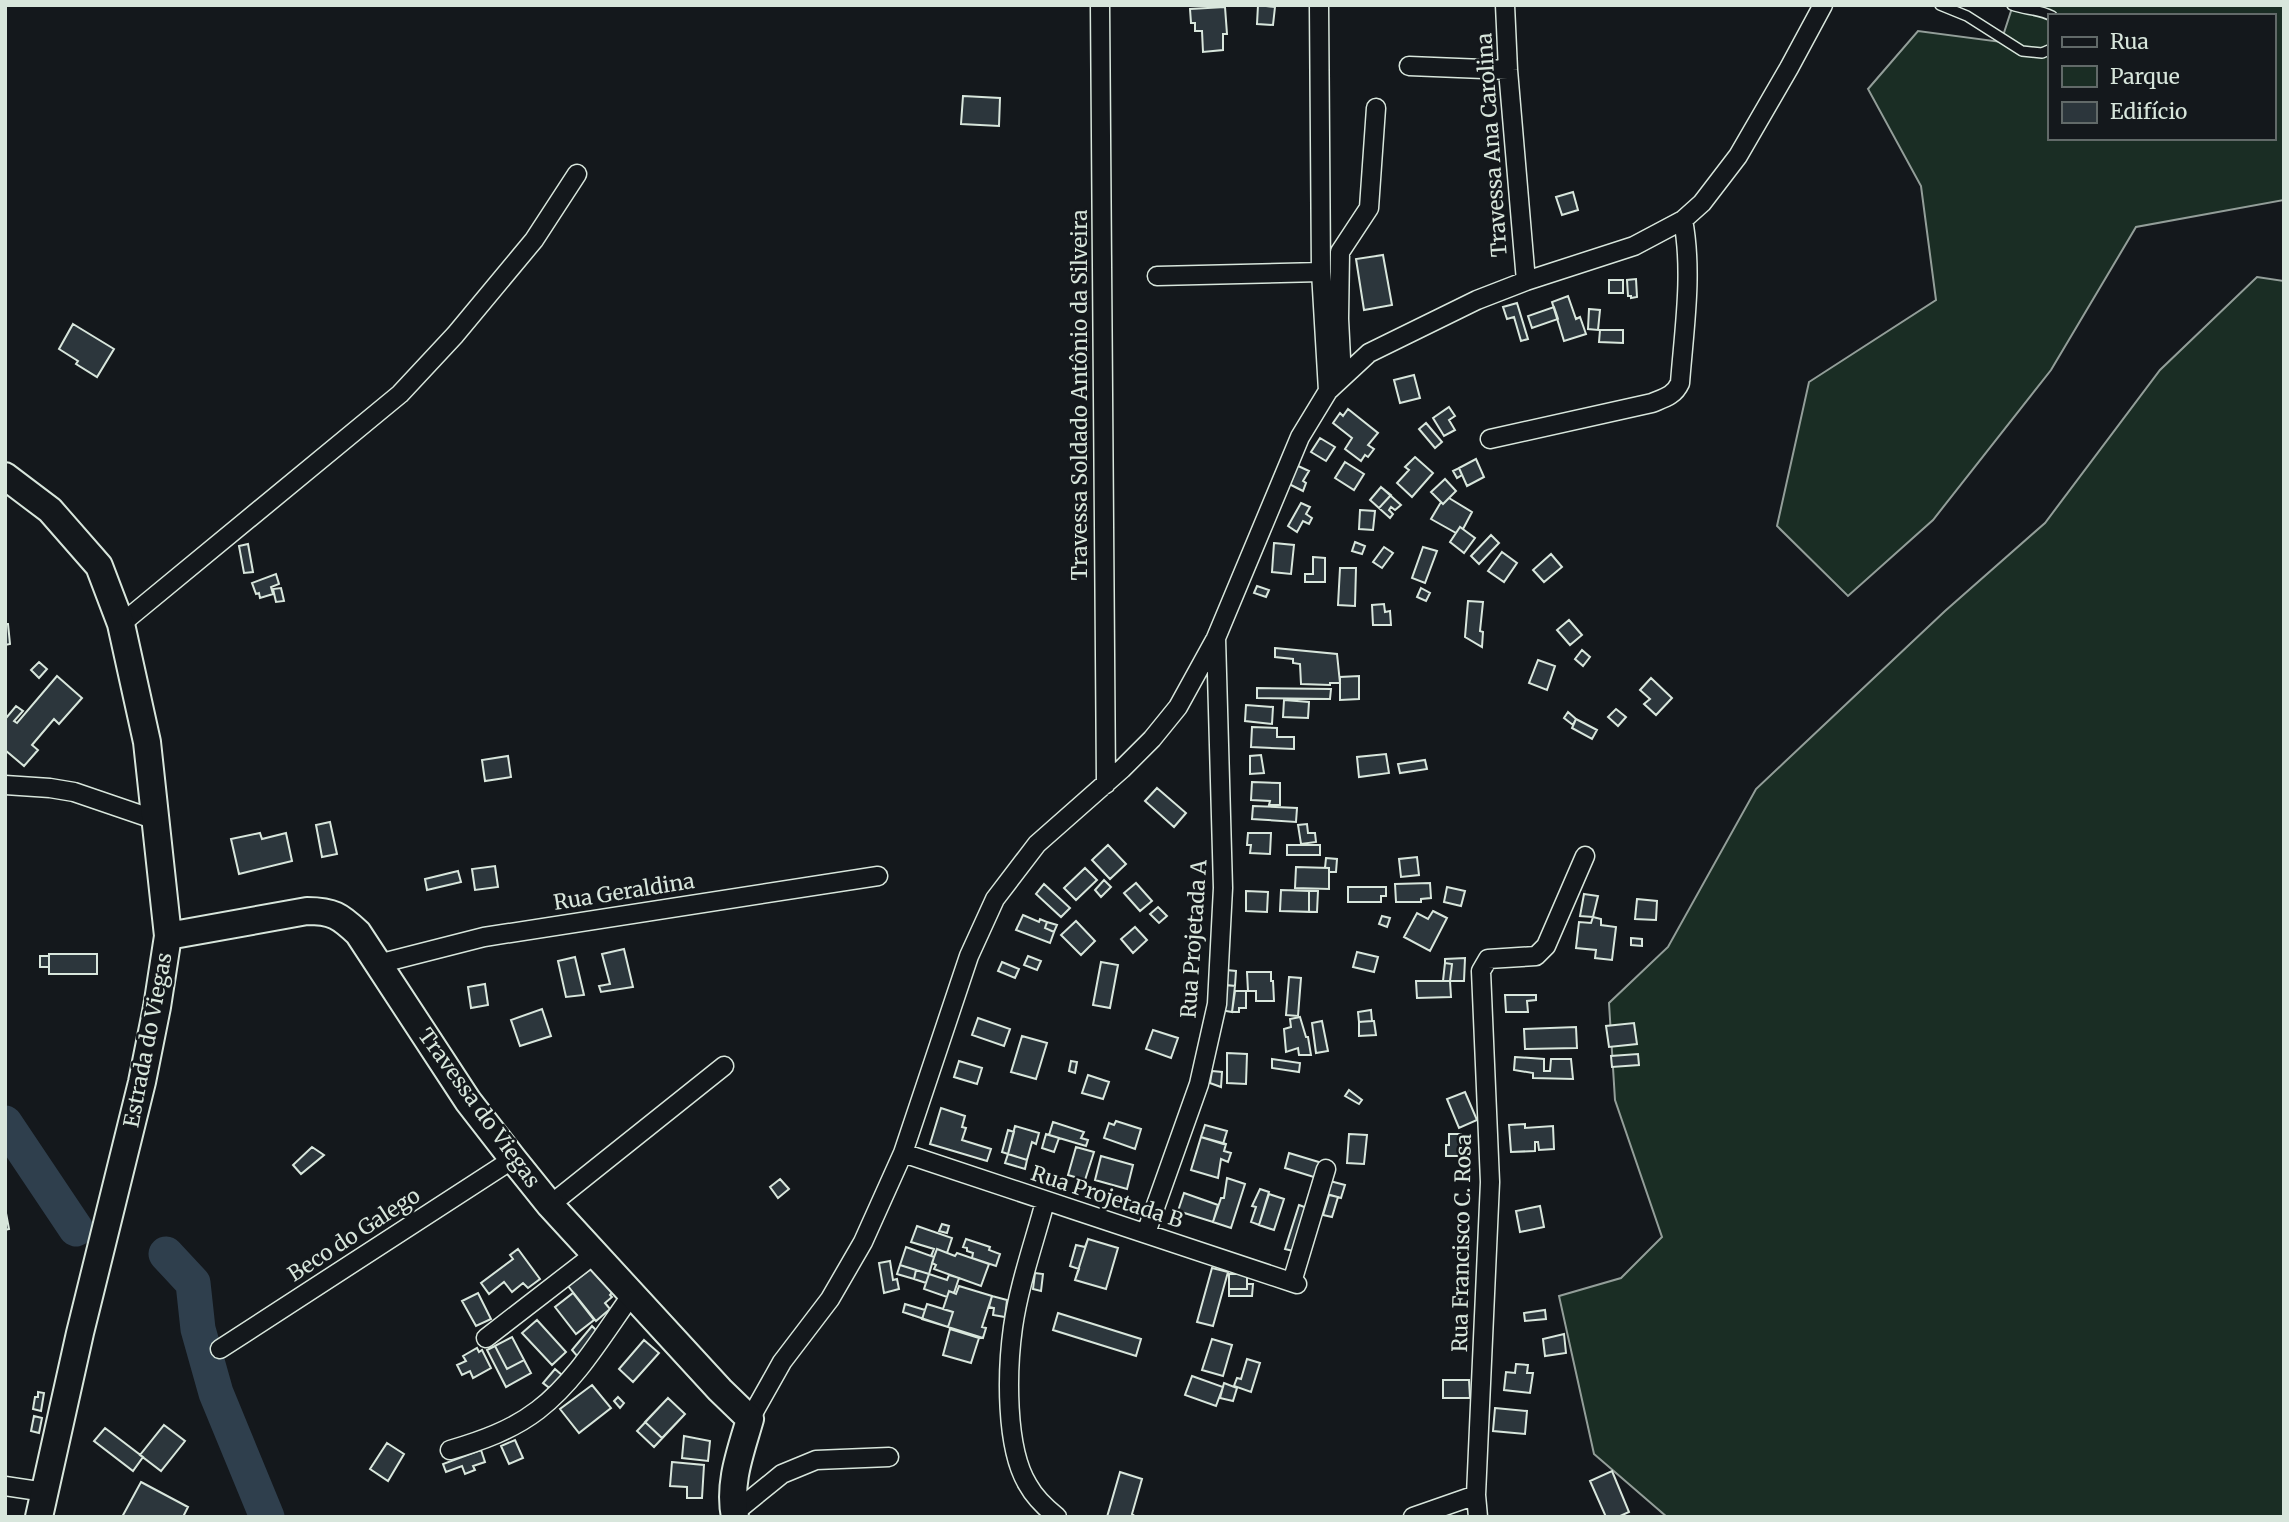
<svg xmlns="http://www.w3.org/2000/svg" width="2289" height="1522" viewBox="0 0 2289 1522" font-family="Merriweather,serif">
<rect width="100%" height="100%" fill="#14181c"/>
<path fill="#1a2d24" stroke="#939e99" stroke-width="2" fill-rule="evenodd" d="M2013,5H2284V200L2136,227L2051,370L1933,520L1848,596L1777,526L1809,382L1936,300L1921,186L1868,89L1918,31L2001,42ZM2049,16H2273V138H2049Z
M2257,277L2284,281V1517H1667L1594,1454L1559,1296L1621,1278L1662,1237L1615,1100L1609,1003L1668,947L1756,789L1945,611L2045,523L2160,370Z"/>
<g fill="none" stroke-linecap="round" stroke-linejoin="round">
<path stroke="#2f3f4d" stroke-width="35" d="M5,1123L76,1229
M166,1254L193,1283L198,1329L216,1393L267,1517"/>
</g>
<path fill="#2c363c" stroke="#d8e6dc" stroke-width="2" d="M1258,5L1275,7L1273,25L1257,24Z
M1225,7L1227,34H1223V50L1203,52L1202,31H1195V23H1191L1190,9Z
M963,96L1000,98L999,126L961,124Z
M1573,192L1578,210L1562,215L1556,197Z
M1383,255L1392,305L1364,310L1356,259Z
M1636,279L1637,297L1631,298V296H1628L1627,280Z
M1609,280H1623V293H1609Z
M1568,296L1576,319L1580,317L1586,334L1564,341L1552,302Z
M1517,303L1528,339L1521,341L1514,317L1507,319L1503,307Z
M1554,307L1558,319L1532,328L1528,316Z
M1589,309L1600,310L1598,330L1588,329Z
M73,324L114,349L97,377L76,364L78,361L59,349Z
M1600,330H1623V343L1599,342Z
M1414,375L1420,398L1400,403L1394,380Z
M1449,407L1455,416L1449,420L1455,430L1444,436L1433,418Z
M1348,409L1378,433L1368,445L1374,449L1368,457L1365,455L1361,461L1345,449L1352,438L1333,423L1340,413L1343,416Z
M1426,423L1442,442L1435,448L1419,429Z
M1320,438L1335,447L1326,461L1311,452Z
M1415,457L1433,473L1412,497L1397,483L1409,470L1405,467Z
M1476,459L1484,477L1467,486L1459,468Z
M1345,462L1364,474L1354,490L1335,478Z
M1296,465L1309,471L1303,481L1306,483L1303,491L1287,483Z
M1459,468L1462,475L1457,478L1453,471Z
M1445,479L1456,491L1443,504L1431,492Z
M1381,487L1391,495L1379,508L1370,500Z
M1381,487L1401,505L1395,510L1391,507L1389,510L1393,514L1390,518L1370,500Z
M1449,498L1472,512L1463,529L1460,527L1456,533L1431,519L1441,502L1443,504Z
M1301,503L1310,507L1306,514L1312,518L1309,524L1303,521L1297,532L1288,526Z
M1360,510L1375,511L1373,530L1359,529Z
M1460,527L1475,538L1464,553L1450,542Z
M1491,535L1499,543L1479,564L1471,556Z
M1355,542L1365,546L1362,554L1352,551Z
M1274,543L1294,545L1291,574L1272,572Z
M248,544L253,572L244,573L239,546Z
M1384,547L1393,553L1382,568L1373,562Z
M1423,547L1437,551L1425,583L1412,578Z
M1502,552L1517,563L1504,582L1488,571Z
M1551,554L1562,567L1544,582L1533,570Z
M1313,557L1325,558V582H1305V574H1313Z
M1340,568H1356L1355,606L1338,605Z
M276,574L279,584L271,587L273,594L260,598L259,593L256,594L252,583Z
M1257,586L1269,590L1266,597L1254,593Z
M281,588L284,601L276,602L273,589Z
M1421,588L1430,593L1426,601L1417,597Z
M1468,601L1483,602L1480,631L1483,632L1482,647L1465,637Z
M1384,604L1385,612L1390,611L1391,625H1373L1372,605Z
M1569,620L1582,635L1570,645L1557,630Z
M5,624H8L10,644L5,645Z
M1275,648L1337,654L1340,683H1330V685L1301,684L1300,664L1293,663V659L1275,657Z
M1582,650L1590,657L1583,666L1575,659Z
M1538,660L1555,666L1547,690L1529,683Z
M39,662L47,669L39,678L31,670Z
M57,676L82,698L59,724L54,719L32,745L38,750L24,766L5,750V716L7,717L16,706L23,711L14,721L17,723Z
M1359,676V699L1340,700V677Z
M1651,678L1672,698L1656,715L1644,704L1650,699L1640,690Z
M1257,688L1331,689L1330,699L1257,698Z
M1284,700L1309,702L1308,718L1283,717Z
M1246,705L1273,707L1272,724L1245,721Z
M1616,709L1626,717L1618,726L1608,717Z
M1568,712L1576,719L1573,725L1564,718Z
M1576,719L1597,730L1592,739L1572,728Z
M1252,727L1277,728V737H1294V749L1251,747Z
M1386,754L1389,773L1359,777L1357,757Z
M1261,755L1264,773L1250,774V756Z
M508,756L511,777L485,781L482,760Z
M1425,760L1427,769L1400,773L1398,764Z
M1252,782L1280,783V805H1269L1270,801L1251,800Z
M1157,788L1186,813L1174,827L1145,801Z
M1253,806L1297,808L1296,822L1252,819Z
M330,822L337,854L322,857L316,825Z
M1307,824L1308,833H1315L1316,842L1301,844L1298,825Z
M260,833L262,839L286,833L292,861L239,874L231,839Z
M1248,833H1271L1270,854L1250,853L1251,845H1247Z
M1108,845L1126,864L1110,879L1092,860Z
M1287,845H1320V855H1287Z
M1417,857L1419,875L1401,877L1399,859Z
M1326,858L1337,859L1336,872H1329V868H1325Z
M495,866L498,887L475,890L472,869Z
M1296,867L1329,868V889L1295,888Z
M1085,868L1097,880L1076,900L1064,888Z
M458,871L461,882L427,890L425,879Z
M1104,880L1111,887L1101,897L1095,890Z
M1136,883L1152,901L1140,911L1124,893Z
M1430,883L1431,898L1421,899V902H1396L1395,884Z
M1044,884L1070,908L1061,917L1036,894Z
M1348,887H1386V896H1381V902H1348Z
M1447,887L1465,891L1461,906L1444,902Z
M1281,890L1309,891V912L1280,911Z
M1281,890L1318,891L1317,912L1280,911Z
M1246,891L1268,892L1267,912L1246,911Z
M1584,894L1598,896L1593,917L1580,916Z
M1637,899L1657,901L1656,920L1635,919Z
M1158,907L1167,916L1159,923L1150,914Z
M1433,911L1447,918L1430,951L1404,937L1417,913L1428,919Z
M1023,915L1039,922L1040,919L1047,922L1045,928L1054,932L1050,943L1016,930Z
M1382,916L1390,918L1387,927L1379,924Z
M1593,917L1601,919V925L1616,927L1612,960L1595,958L1596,950L1576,948L1579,922L1591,923Z
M1076,921L1095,941L1081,955L1061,935Z
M1047,922L1057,925L1054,932L1045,928Z
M1135,927L1147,940L1133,953L1121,939Z
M1631,938L1642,939V946L1631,945Z
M624,949L633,987L601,992L599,986L610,984L602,954Z
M1357,952L1378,957L1374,972L1353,967Z
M49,954H97V974H49Z
M40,956H49V967H40Z
M1028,956L1041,961L1037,970L1024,965Z
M575,957L584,995L566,997L558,961Z
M1465,958L1464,981H1450L1452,964L1445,963V959Z
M1002,962L1019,969L1015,978L998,971Z
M1101,962L1118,965L1110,1008L1093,1005Z
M1445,963L1452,964L1450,981H1443Z
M1226,970L1236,971L1235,986L1224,985Z
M1247,972H1271V981H1273L1274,1001H1256V991H1248Z
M1289,977L1301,978L1298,1016L1286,1015Z
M1416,981H1450L1451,997L1417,998Z
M485,984L488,1005L471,1008L468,987Z
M1226,985L1235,986L1232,1012L1220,1010Z
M1235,991H1246V1008H1239V1012H1232Z
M1505,995H1536V1000L1527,1001L1528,1012H1506Z
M542,1009L551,1036L520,1046L511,1020Z
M1371,1010L1372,1021L1359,1022L1358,1012Z
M1300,1017L1306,1037H1308L1311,1055H1299L1298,1048L1286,1052L1284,1029L1291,1027L1290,1019Z
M978,1018L1010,1029L1004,1046L972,1035Z
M1322,1021L1328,1051L1316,1053L1312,1023Z
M1372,1021H1374L1376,1035L1359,1036V1022Z
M1634,1023L1637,1044L1609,1047L1606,1026Z
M1576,1027L1577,1048L1525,1049L1524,1029Z
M1153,1030L1178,1038L1171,1058L1146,1049Z
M1022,1036L1047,1043L1036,1079L1011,1072Z
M1227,1053L1247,1054L1246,1084L1227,1083Z
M1638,1054L1639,1065L1612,1067L1611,1056Z
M1515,1057L1544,1059V1071H1550L1551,1059H1571L1573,1079L1533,1078V1073L1514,1070Z
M1272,1059L1300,1063L1299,1072L1272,1068Z
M959,1061L982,1068L977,1084L954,1077Z
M1071,1061L1077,1062L1075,1073L1069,1071Z
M1212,1071L1222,1072L1221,1087L1210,1083Z
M1088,1075L1109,1082L1103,1099L1082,1093Z
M1349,1090L1362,1100L1359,1104L1345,1096Z
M1465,1092L1477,1120L1459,1128L1447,1099Z
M941,1108L965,1116L962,1127L966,1128L962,1140L991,1149L987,1161L930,1144Z
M1116,1121L1141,1129L1135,1149L1104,1138L1109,1123L1114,1125Z
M1053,1122L1084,1132L1081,1138L1088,1140L1086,1146L1049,1135Z
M1525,1124V1128L1553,1126L1554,1149L1539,1150L1538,1142H1535V1151L1511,1152L1509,1125Z
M1205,1125L1227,1131L1223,1144L1201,1137Z
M1015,1126L1039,1133L1036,1144L1032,1142L1027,1160L1008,1154Z
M1008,1130L1014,1132L1008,1154L1002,1152Z
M1046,1134L1059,1138L1054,1152L1042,1148Z
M1349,1134L1367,1135L1364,1164L1347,1163Z
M1449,1134H1461V1142H1470V1156H1446V1145H1449Z
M1201,1137L1226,1144L1224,1151L1231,1153L1228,1162L1221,1159L1218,1178L1191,1170Z
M312,1147L324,1155L301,1174L293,1165Z
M1076,1147L1094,1152L1085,1180L1068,1175Z
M1289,1153L1322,1163L1317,1178L1285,1168Z
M1008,1154L1027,1160L1025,1169L1005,1163Z
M1101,1156L1133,1165L1127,1189L1095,1180Z
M1227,1178L1245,1184L1231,1228L1213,1222L1221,1198H1224Z
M780,1179L789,1189L778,1198L770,1187Z
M1330,1181L1345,1185L1341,1198L1327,1194Z
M1260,1189L1269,1192L1259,1225L1251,1222L1256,1207L1252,1206Z
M1184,1193L1218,1205L1213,1222L1178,1211Z
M1269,1194L1284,1199L1274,1230L1259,1225Z
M1329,1195L1338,1197L1332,1217L1323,1215Z
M1299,1205L1310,1209L1297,1252L1285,1249Z
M1540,1206L1544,1227L1520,1232L1516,1211Z
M5,1208L9,1229L5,1230Z
M5,1208L9,1229L5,1230Z
M942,1224L949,1226L947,1233L939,1231Z
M917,1226L952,1238L947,1253L937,1249L934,1257L931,1256L934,1249L911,1242Z
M966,1239L990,1247L989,1250L1000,1254L996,1266L972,1258L973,1253L967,1251V1248L963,1247Z
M1088,1239L1118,1248L1106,1289L1075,1280Z
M1088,1239L1118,1248L1106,1289L1075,1280L1079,1269L1070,1266L1076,1245L1085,1247Z
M906,1247L934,1257L929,1274L900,1265Z
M518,1249L540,1279L528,1288L523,1283L512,1292L504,1282L489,1294L481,1283L513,1259L510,1255Z
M937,1249L955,1256L957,1253L989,1264L981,1286L934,1269L936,1265L932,1263Z
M890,1261L893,1280L897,1279L899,1289L884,1293L879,1263Z
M900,1265L916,1270L914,1279L897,1274Z
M595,1266L615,1289L610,1295L612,1297L605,1303L610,1309L596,1321L568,1286Z
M1212,1268L1228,1272L1213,1326L1197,1322Z
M916,1270L929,1274L926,1283L914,1279Z
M1035,1273L1043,1274L1041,1291L1033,1289Z
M929,1274L947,1280L949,1275L959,1278L954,1293L949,1291L947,1297L924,1289Z
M1229,1274H1247V1289H1229Z
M1229,1274H1247V1284H1253L1252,1296H1229Z
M959,1286L992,1296L982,1327L986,1328L983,1338L948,1327L953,1312L943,1309L949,1291L956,1294Z
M478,1293L491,1319L476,1326L462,1301Z
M573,1293L594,1320L576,1334L555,1307Z
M992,1296L1007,1300L1005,1317L993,1315L994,1308L989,1307Z
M905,1304L925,1310L927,1304L953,1312L948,1327L903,1312Z
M927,1304L953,1312L948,1327L922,1319Z
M1545,1310L1546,1319L1525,1321L1524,1313Z
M1058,1313L1141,1339L1136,1356L1053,1330Z
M537,1320L566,1352L552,1365L522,1333Z
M592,1326L598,1332L578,1357L572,1350Z
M950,1329L979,1338L971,1363L943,1355Z
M1564,1334L1566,1353L1545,1356L1543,1339Z
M512,1337L531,1373L506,1387L487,1350Z
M1212,1339L1232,1345L1223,1376L1202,1370Z
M644,1340L659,1353L633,1382L619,1369Z
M495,1346L507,1369L524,1360L531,1373L506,1387L487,1350Z
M477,1348L479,1352L482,1350L491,1368L473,1378L470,1371L462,1375L457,1365L466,1361L463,1356Z
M1247,1359L1260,1363L1251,1392L1234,1386L1237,1378L1241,1379Z
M1516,1364L1528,1365L1527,1373H1533L1530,1393L1504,1390L1506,1372L1515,1373Z
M555,1369L563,1376L552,1390L543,1383Z
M1192,1376L1223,1387L1216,1406L1185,1395Z
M1443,1380H1469L1470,1398H1443Z
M1224,1383L1237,1388L1233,1401L1220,1398Z
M592,1385L611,1408L579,1433L560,1409Z
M38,1392L44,1393L41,1411L33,1409L35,1397H38Z
M618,1397L624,1403L620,1408L614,1401Z
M668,1398L685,1414L662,1438L645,1422Z
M668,1398L685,1414L654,1447L637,1431Z
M1495,1408L1527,1411L1525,1434L1493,1431Z
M34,1416L42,1418L39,1433L31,1431Z
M164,1425L185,1441L161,1471L140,1455Z
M105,1428L143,1457L133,1471L94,1441Z
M684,1436L710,1441L708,1461L682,1458Z
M515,1440L523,1458L509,1464L501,1446Z
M387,1443L404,1454L388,1481L370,1469Z
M481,1450L485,1462L473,1466L475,1470L465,1474L462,1466L446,1472L443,1464Z
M672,1462L704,1465L702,1498H687V1487L670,1486Z
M1612,1471L1629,1512L1618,1517H1606L1590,1481Z
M1120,1472L1142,1479L1132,1514L1136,1517H1107Z
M141,1482L188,1507L183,1517H122Z
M141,1482L188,1507L183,1517H122Z"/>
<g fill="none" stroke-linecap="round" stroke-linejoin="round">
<g stroke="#d8e6dc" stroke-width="12">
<path id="lane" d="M1940,5L1967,16L2022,51L2042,53L2049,50
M2012,5C2025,10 2039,9 2052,16"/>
</g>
<g stroke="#d8e6dc" stroke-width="21">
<path id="street" d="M1100,5L1106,784
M1319,5L1321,272L1328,391
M1505,5L1508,70L1526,281
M1409,66L1508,70
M1157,276L1321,272
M1342,378L1339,319L1340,252L1369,208L1376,108
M1490,439L1652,403C1664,398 1674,396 1680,383C1684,330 1693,273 1683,220
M121,624L400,394L455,335L534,240L577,174
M5,785L50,788L74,792L156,820
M378,964L484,937L878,876
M903,1153L1297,1284
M1045,1202C1034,1243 1019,1285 1013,1327C1007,1370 1005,1448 1028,1485C1035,1498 1046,1508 1057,1517
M550,1205L724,1066
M1146,1233L1199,1084L1217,1004L1223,888L1216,638
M1292,1282L1326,1169
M486,1338L596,1253
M220,1349L513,1159
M750,1419L782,1362L830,1299L863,1242L903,1153L969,956L995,899L1037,844L1122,769L1152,739L1178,707L1216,638L1300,437L1328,391L1369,353L1477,300L1526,281L1634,246L1683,220L1702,203L1738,156L1789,68L1823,5
M450,1450C481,1441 512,1430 538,1410C577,1380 604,1333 633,1293
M5,1486L45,1492
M734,1513L782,1474L816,1460L889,1457
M1413,1517L1476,1495
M1478,1517L1476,1495L1490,1182L1481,971L1488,959L1536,956L1546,946L1585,856"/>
</g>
<g stroke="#d8e6dc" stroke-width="30">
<path id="secondary" d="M5,476L50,510L99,566L121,624L147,742L168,936L157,1007L142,1082L80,1333L39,1517
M168,936L307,911C333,911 340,916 358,933L468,1101L513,1159L550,1205L720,1390L750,1419C741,1451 728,1483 735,1517"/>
</g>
<use href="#lane" stroke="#14181c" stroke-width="9"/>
<use href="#street" stroke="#14181c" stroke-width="18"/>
<use href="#secondary" stroke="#14181c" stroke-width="26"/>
</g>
<g text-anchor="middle" stroke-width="5" stroke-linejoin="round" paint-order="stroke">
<g font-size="21" fill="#d8e6dc" stroke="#14181c">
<text transform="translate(1492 145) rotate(-94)" y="7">Travessa Ana Carolina</text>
<text transform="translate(1080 395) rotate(-90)" y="7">Travessa Soldado Antônio da Silveira</text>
<text transform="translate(624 892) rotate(-9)" y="7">Rua Geraldina</text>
<text transform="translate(1194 939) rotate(-86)" y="7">Rua Projetada A</text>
<text transform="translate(148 1040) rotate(-79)" y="7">Estrada do Viegas</text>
<text transform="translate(479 1108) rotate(54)" y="7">Travessa do Viegas</text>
<text transform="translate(1107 1197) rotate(18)" y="7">Rua Projetada B</text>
<text transform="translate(354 1235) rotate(-33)" y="7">Beco do Galego</text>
<text transform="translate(1462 1243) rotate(-89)" y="7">Rua Francisco C. Rosa</text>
</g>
</g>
<rect width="2289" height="1522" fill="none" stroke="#d8e6dc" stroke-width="14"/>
<rect x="2048" y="14" width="228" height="126" fill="#14181c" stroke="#626a69" stroke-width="2"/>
<rect x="2062" y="37" width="35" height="10" fill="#14181c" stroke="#626a69" stroke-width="2"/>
<text x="2110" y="49" font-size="21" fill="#d8e6dc">Rua</text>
<rect x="2062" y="66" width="35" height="21" fill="#1a2d24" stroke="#626a69" stroke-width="2"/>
<text x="2110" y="84" font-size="21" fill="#d8e6dc">Parque</text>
<rect x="2062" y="102" width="35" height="21" fill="#2c363c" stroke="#626a69" stroke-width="2"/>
<text x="2110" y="119" font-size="21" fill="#d8e6dc">Edifício</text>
</svg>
